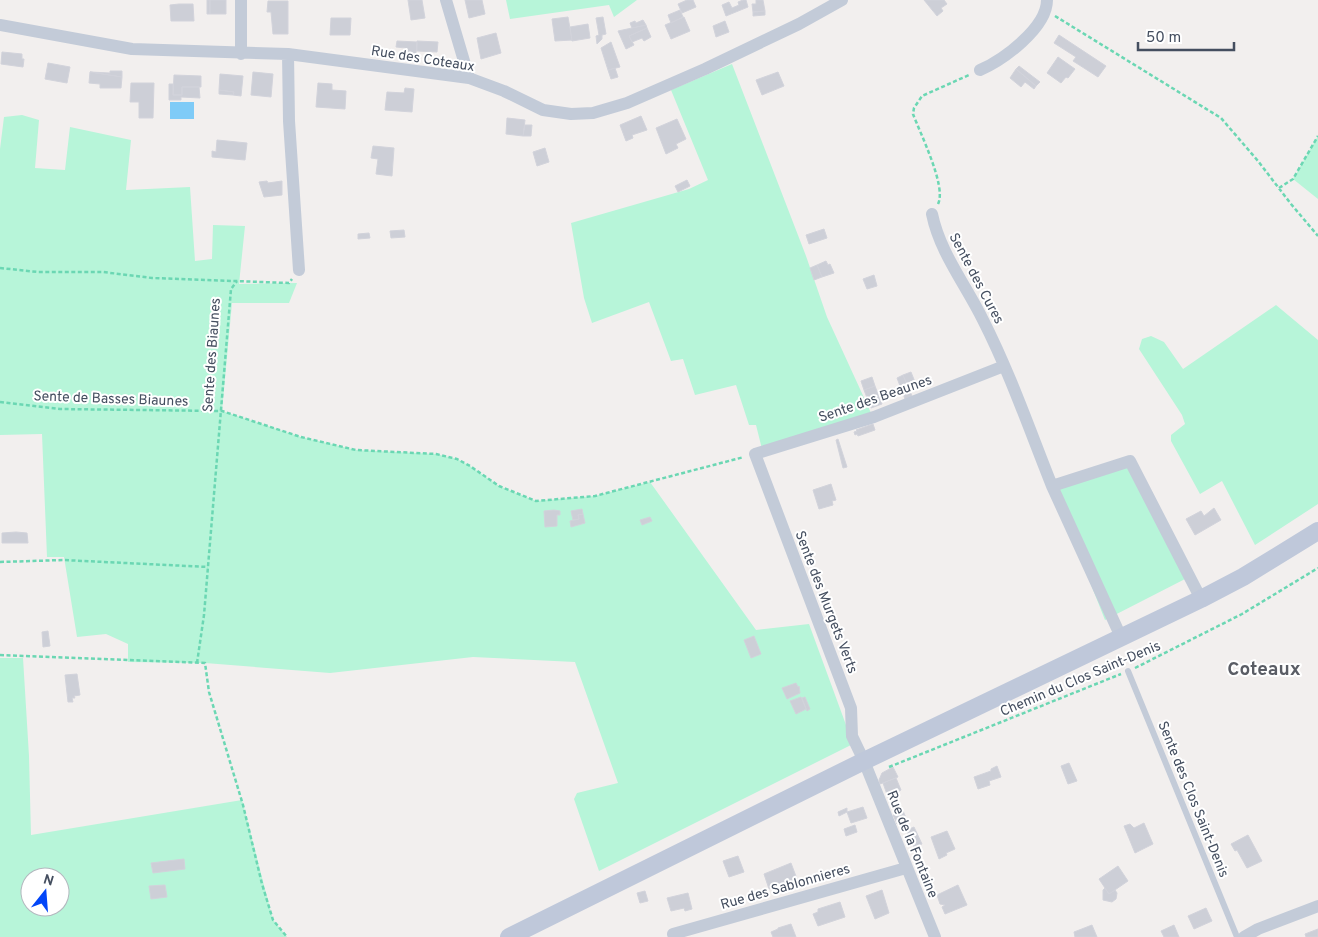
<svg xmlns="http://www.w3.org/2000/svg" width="1318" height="937" viewBox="0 0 1318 937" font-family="Overpass,sans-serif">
<rect width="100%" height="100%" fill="#f2efee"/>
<path fill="#b7f5d9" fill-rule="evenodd" d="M506,0H637L614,17L609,5L510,19Z
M732,64L806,256L827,317L871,413L762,449L756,425H749L736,385L695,395L683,359L671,361L649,302L592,323L584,298L571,223L689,189L708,180L671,90Z
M22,115L39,120L35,168L65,170L70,127L131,140L126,190L190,187L195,261L212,259L213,225L245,226L239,284L297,283L289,303H232L222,411L301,437L356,450L436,454L457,459L470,466L499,486L536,501L595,496L650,482L756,630L809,624L853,744L599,871L574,799L577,793L618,783L575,662L473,657L330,673L205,663L128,662V644L106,634L77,637L64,557H47L42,434L0,435V149L4,117Z
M1318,136V199L1293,179Z
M1276,305L1318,340V504L1255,545L1222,481L1200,494L1171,441V435L1185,424L1182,415L1139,349L1142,339L1151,336L1164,342L1183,369Z
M1131,458L1187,578L1105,620L1052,486Z
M0,658H23L29,756L31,835L242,800L273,920L287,937H0ZM30,877H60V907H30Z"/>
<path fill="#7fcbf7" d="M170,102H194V119H170Z"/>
<path fill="#cdcfd7" stroke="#d2d3db" d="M207,0H210V14H207Z
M210,0H226V14H210Z
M408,0H422L425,18L411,20Z
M465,0H482L485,14L469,18Z
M687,0H693L696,7L682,13L678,4Z
M743,0H746L748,7L726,16L722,5L729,2L732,8L739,5L738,2Z
M756,0H763L765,11L753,12L752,4H756Z
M924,0H944L947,4L941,8L943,11L937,16Z
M268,1H288V34H273L271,12H267Z
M179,4H193L194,21H171L170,5Z
M680,10L683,17L671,23L668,15Z
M765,11V15L753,16V12Z
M568,17L572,40L555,41L552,19Z
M603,17L606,34L602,35V39L597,44L596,36L599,35L596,18Z
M684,17L690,31L671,39L665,25Z
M331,18H351L350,35H330Z
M643,20L646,25L632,28L630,23L635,21L636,23Z
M725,21L729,32L716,37L713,26Z
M588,24L590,38L572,41L570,27Z
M646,25L647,28L629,36L634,45L626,49L618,31Z
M647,28L651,37L644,41L642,38L632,42L629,36Z
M496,33L501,53L481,59L477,38Z
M1059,35L1106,66L1098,77L1073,61L1076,57L1054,43Z
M397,41L417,42L416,54L405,53V48L396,47Z
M417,41L438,42L437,52L417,51Z
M611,42L620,67L608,70L601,48Z
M2,52L22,54V59H24L23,67L1,64Z
M1058,57L1075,69L1068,78L1066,77L1061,83L1047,73Z
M48,63L70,67L67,83L45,79Z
M1019,66L1040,82L1036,86L1016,69Z
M615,68L618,77L611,79L608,70Z
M1016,69L1036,86L1034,89L1025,82L1021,87L1010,78Z
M110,71H122V77L90,72L110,73Z
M90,72L122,77L121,88H100V84L89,83Z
M253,72L273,74L271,97L251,95Z
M778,72L784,86L762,95L756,80Z
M220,74L243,76L241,96L233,95L234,92L219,90Z
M174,75L201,76V87H182V95H173Z
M131,83H154L153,118H139V102H130Z
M318,83L332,84V90L346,91L345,109L316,107Z
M169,84H173V95H182V87H199L200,98L181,97V100H169Z
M405,88L414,89L412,112L385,110L387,92L404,93Z
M219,90L234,92L233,95L219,94Z
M641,116L647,130L632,135L633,138L626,141L620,125Z
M507,118L525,120L523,136L506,134Z
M677,119L686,139L676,144L678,148L666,154L656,128Z
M525,125H532L531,136H523Z
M217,140L247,143L245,160L212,157V151L216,152Z
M373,146L394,148L392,176L376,174L378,159L371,158Z
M545,148L549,162L537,166L533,152Z
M687,180L690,186L678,192L675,186Z
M267,181L268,183L282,181V195L264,197L259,182Z
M824,229L827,238L809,244L806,235Z
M404,230L405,237L391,238L390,231Z
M369,233L370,238L358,239V234Z
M826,261L828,265L830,264L834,273L822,277L817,265Z
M817,265L822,277L814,280L810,268Z
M874,275L877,286L867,289L863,279Z
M911,372L917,387L909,390L903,375Z
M903,375L912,396L905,399L897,378Z
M872,377L875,386L864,390L861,381Z
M875,386L882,404L871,408L864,390Z
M873,424L875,430L858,436L857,434L855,435L854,432L857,431L856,430Z
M838,439L847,467L843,468L836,440Z
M831,484L836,500L832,501L833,505L819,509L813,490Z
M1214,508L1221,520L1195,535L1186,519L1201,511L1204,516Z
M582,509L583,514L578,515L579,519L573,520L571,511Z
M554,510L560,511V515H557V526L545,527L544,511Z
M583,514L585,523L571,527L570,521L579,519L578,515Z
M650,517L652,521L642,525L640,520Z
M16,532L27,533L28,543H2V533Z
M48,631L50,646L43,647L42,632Z
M754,636L761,654L751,658L744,640Z
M77,674L80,695L74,696L75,698H72L73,702H68L65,675Z
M796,683L798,687L799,686L800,693L787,699L782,688Z
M801,697L806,709L796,714L790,701Z
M805,697L810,709L807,711L802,698Z
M1069,763L1077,781L1068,784L1061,766Z
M997,766L1001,777L989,781L990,785L978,789L974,777L991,771V769Z
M893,767L898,777L880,784L879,780L882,773Z
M896,778L901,790L896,793L898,797L889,800L883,783Z
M863,807L867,818L851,823L847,812Z
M847,808V812L839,816L838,812Z
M903,811L907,820L897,824L893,815Z
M1144,823L1153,844L1135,853L1124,826L1130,824L1134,828Z
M855,825L857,832L846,836L844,829Z
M914,827L922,844L914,847L910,836L908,837L907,834L908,833L907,830Z
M947,831L955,849L946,853L947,855L939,859L931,837Z
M1248,835L1262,861L1247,868L1237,850L1235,851L1231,844Z
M738,856L744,872L729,877L723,861Z
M184,859L185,869L153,873L151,863Z
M791,863L797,879L769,889L764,874Z
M1118,866L1128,881L1109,894L1099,879Z
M165,885L167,897L151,899L149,886Z
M958,885L967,905L945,914L942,907L945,905L940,904L937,895Z
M1105,888L1109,894L1115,890L1117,893L1116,899L1112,902L1103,900V890Z
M882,890L889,913L875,919L866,896Z
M645,891L648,901L640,903L637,893Z
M688,893L692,909L685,911L684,908L671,911L667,898Z
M840,902L845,917L818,926L813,914L818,912V909Z
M1206,908L1212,921L1194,929L1188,916Z
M791,924L796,937H773L771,932L778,929V928Z
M1092,925L1097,937H1075L1074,932Z
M1174,925L1179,937H1164L1161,931Z
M1318,929V937H1306L1305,934Z"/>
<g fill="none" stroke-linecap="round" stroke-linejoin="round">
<path stroke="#6bd7b3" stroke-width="2.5" stroke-dasharray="4 2.5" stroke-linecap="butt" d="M1055,16L1221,118L1258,161L1291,204L1318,236
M1279,188L1293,179L1318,136
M938,204C947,187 920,133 913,114L914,108L922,96L969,75
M0,268L38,272H103L152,278L289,283L292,279
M0,402L60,409L222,411L301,437L356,450L436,454L457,459L470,466L499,486L536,501L595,496L744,457
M0,562L63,560L208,567
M0,655L205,663L209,692L243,805L262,884L273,920L287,937
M197,663L204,615L231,289L237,281
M1135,668L1242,614L1318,568
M889,767L1121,674"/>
<path stroke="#c3cbd8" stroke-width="6" d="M1128,671L1237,937"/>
<path stroke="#c3cbd8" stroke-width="12" d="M241,0V54
M446,0L469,78
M0,25L132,49L288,54L469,78L504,91L543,110L571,114L593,113L627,103L705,69L799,24L842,0
M288,54L289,121L299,270
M980,70C1003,60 1047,28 1047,0
M932,214C940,253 966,285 983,320C1010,373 1030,431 1052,486L1130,461L1201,599
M1052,486L1121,637
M673,934L906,868
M935,937L864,761L852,736L851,708L755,454L874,417L1004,366
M1244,937L1258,929L1318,906"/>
<path stroke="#bfc8da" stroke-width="18" d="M509,937L864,761L1201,599L1243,577L1318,531"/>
</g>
<g text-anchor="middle" stroke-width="4" stroke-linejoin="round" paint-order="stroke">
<g font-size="14" fill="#444e5f" stroke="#fff">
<text transform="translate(423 58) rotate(9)" y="5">Rue des Coteaux</text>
<text transform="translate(977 278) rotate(62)" y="5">Sente des Cures</text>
<text transform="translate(211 355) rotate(-86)" y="5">Sente des Biaunes</text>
<text transform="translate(111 398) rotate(2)" y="5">Sente de Basses Biaunes</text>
<text transform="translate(875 398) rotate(-19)" y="5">Sente des Beaunes</text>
<text transform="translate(827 602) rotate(69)" y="5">Sente des Murgets Verts</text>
<text transform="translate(1080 678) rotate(-23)" y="5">Chemin du Clos Saint-Denis</text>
<text transform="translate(1194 799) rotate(68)" y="5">Sente des Clos Saint-Denis</text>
<text transform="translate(913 844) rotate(68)" y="5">Rue de la Fontaine</text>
<text transform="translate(785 886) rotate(-16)" y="5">Rue des Sablonnieres</text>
</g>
<g font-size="19" font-weight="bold" fill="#5a5d65" stroke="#fff">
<text x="1264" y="675">Coteaux</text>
</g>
</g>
<g transform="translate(45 892) rotate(17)"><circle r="24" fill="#ffffff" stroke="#b4b8bf"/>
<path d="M0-4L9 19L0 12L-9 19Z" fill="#0246f8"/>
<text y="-8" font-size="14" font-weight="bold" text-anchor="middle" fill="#444e5f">N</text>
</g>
<path d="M1138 42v8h96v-8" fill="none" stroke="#444e5f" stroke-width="2.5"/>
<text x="1146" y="42" font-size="15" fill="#444e5f" stroke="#ffffff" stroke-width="4" paint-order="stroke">50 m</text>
</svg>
